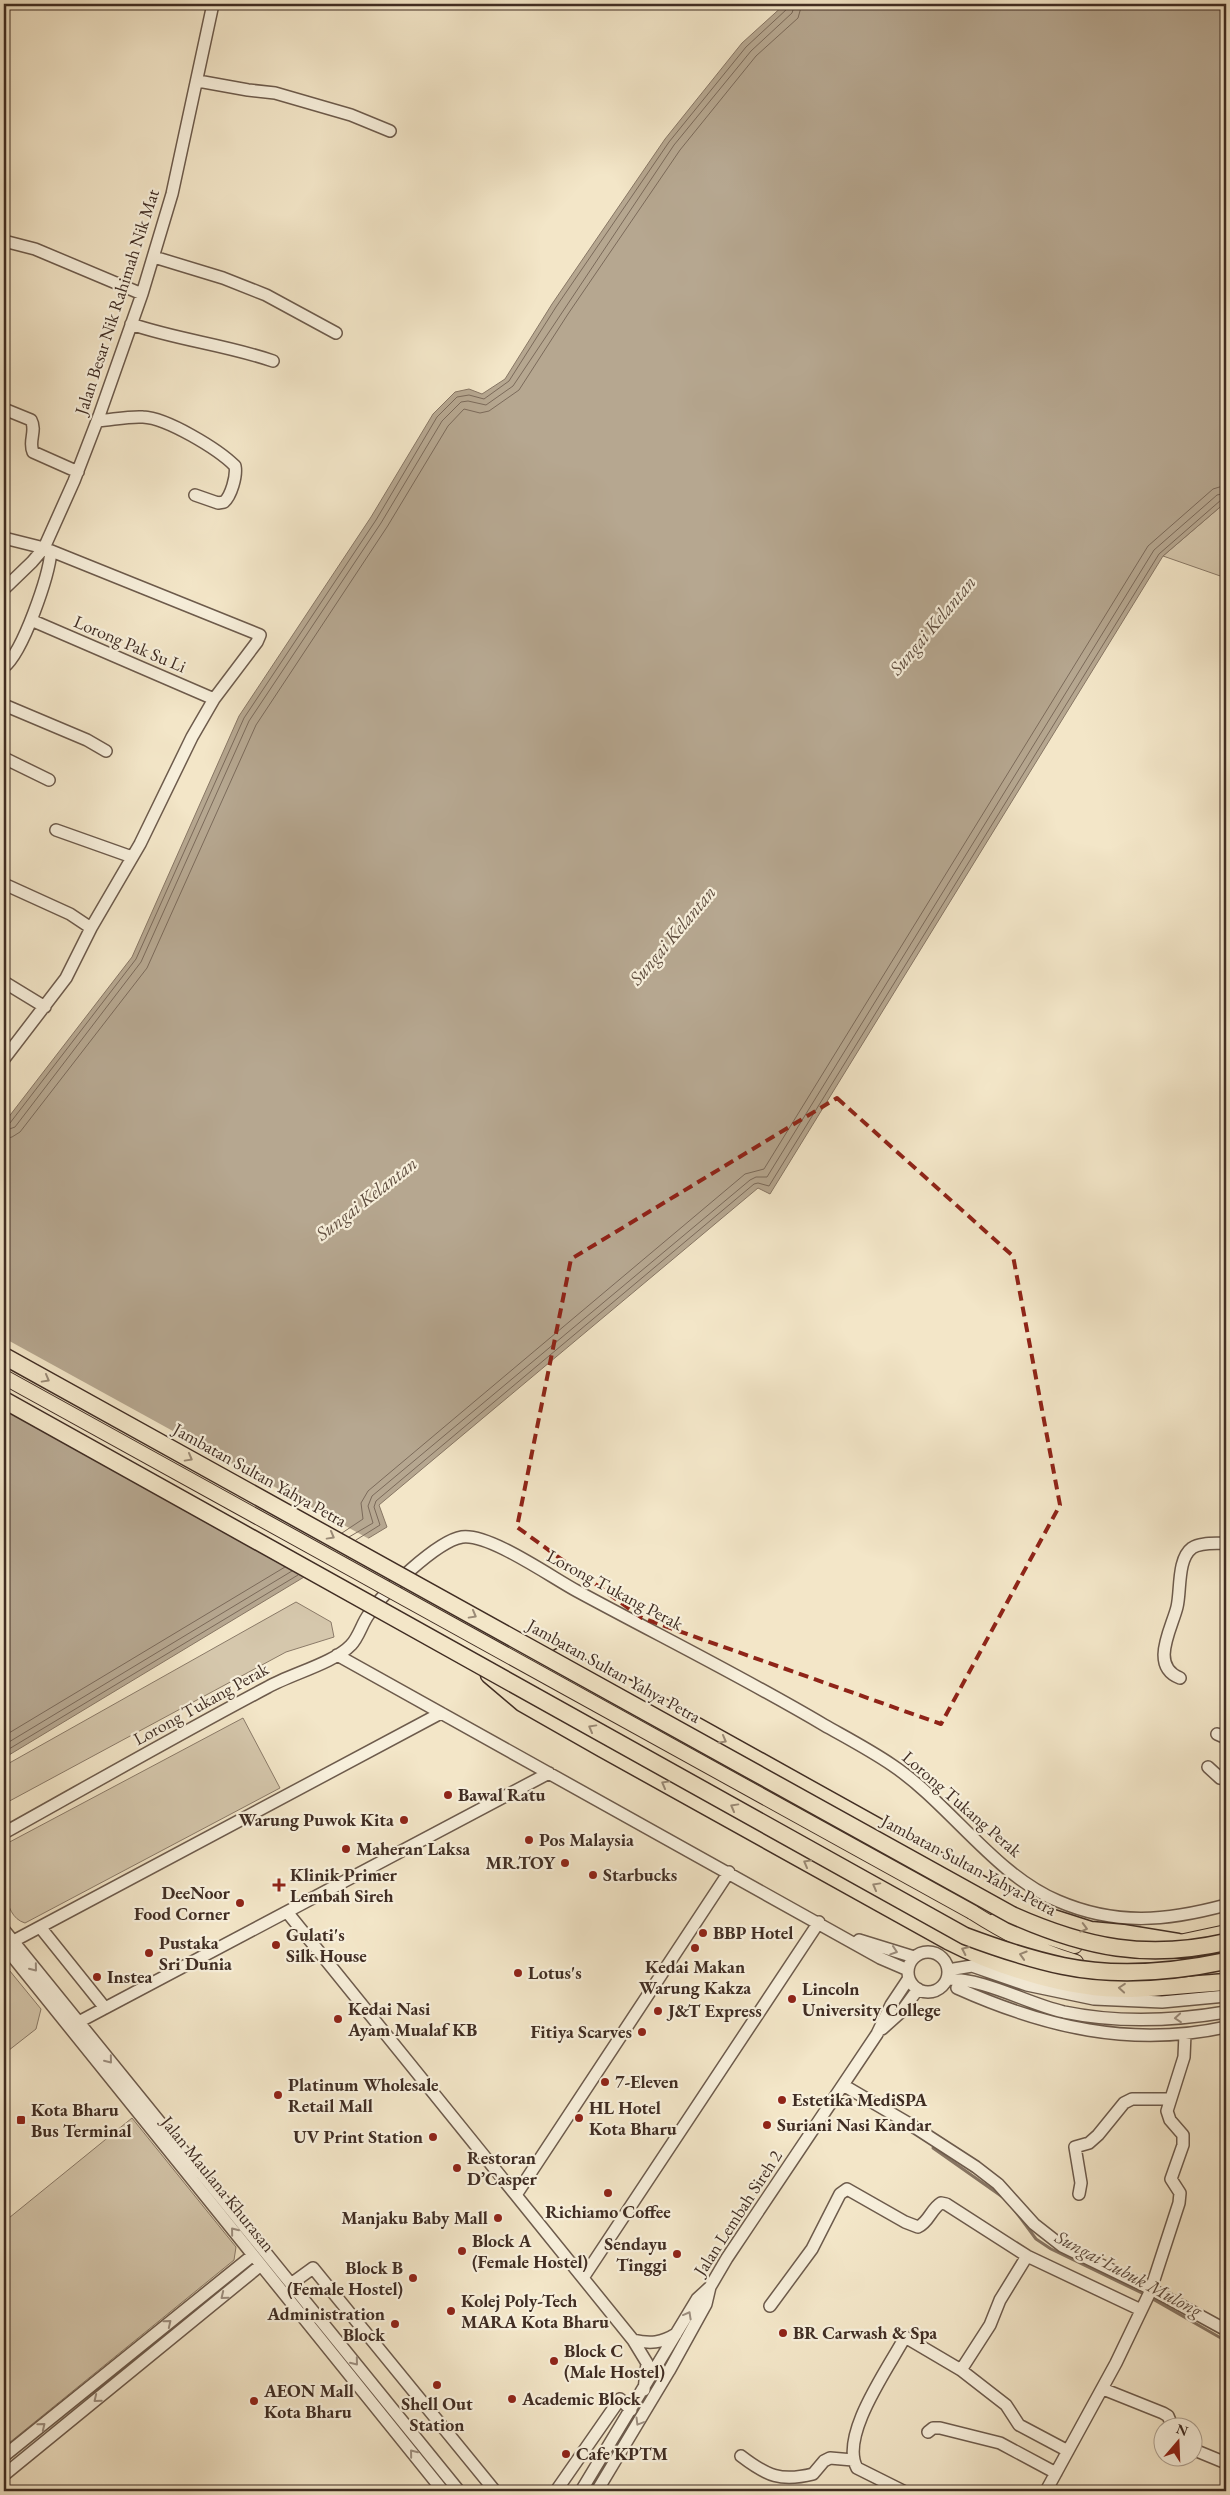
<svg xmlns="http://www.w3.org/2000/svg" width="1230" height="2495" viewBox="0 0 1230 2495" font-family="'EB Garamond',serif">
<rect width="100%" height="100%" fill="#f3e6c8"/>
<filter id="stains"><feTurbulence type="fractalNoise" baseFrequency=".004" numOctaves="4"/><feColorMatrix values="0 0 0 0 .2 0 0 0 0 .09 0 0 0 0 .02 0 0 0 .5 -.17"/></filter>
<radialGradient id="worn" r=".72"><stop offset=".6" stop-color="#630" stop-opacity="0"/><stop offset="1" stop-color="#630" stop-opacity=".3"/></radialGradient>
<path fill="#d5c7ac" stroke="#8a7a68" d="M1226,502V578L1163,556Z
M296,1602L331,1622L334,1637L286,1652L4,1804V1766Z
M243,1718L280,1788L25,1923C0,1916 4,1869 4,1845Z
M5,1965L41,2009L36,2029L4,2054Z
M132,2118L236,2247L234,2260L4,2447V2222Z"/>
<path fill="#b6a790" stroke="#877664" d="M785,4H1226V502L1163,556L770,1194L758,1188L379,1505L387,1527L4,1758V1123L132,957L239,716L371,517L433,414L455,392L469,389L482,394L505,379L552,304L665,139L742,43Z"/>
<path fill="#f3e6c8" d="M4,1338L371,1540L309,1577L4,1405Z"/>
<g fill="none" stroke-linecap="round" stroke-linejoin="round">
<path stroke="#7b6a5a" stroke-width="1" d="M4,1125L10,1123L136,959L244,718L376,520L437,417L457,397L469,395L484,399L509,381L556,307L669,142L746,47L787,9L788,4
M4,1131L15,1127L141,962L249,721L381,523L442,421L461,402L468,401L486,405L513,386L674,145L751,51L792,13L795,4
M4,1139L12,1137L20,1132L147,968L256,725L387,527L448,426L464,409L480,413L489,411L519,390L568,314L680,150L756,56L798,18L802,4
M342,1533L363,1519L361,1503L368,1491L745,1174L764,1169L1148,546L1213,489L1226,485
M349,1537L373,1523L368,1506L372,1496L750,1180L756,1177H767L1154,550L1217,495L1226,493
M356,1540L380,1525L374,1507L376,1501L754,1184L758,1183L769,1186L1159,554L1221,500L1226,499
M4,1736L285,1567
M4,1745L292,1571
M4,1752L298,1575"/>
<path stroke="#877664" stroke-width="3" d="M933,2148L1004,2198
M1013,2208L1036,2239L1051,2249L1146,2295
M1151,2298L1226,2341"/>
<g stroke="#6d5b4c" stroke-width="14">
<path id="minor" d="M198,81L248,90L275,93L351,115L390,131
M4,241L35,249L142,294
M154,257L223,278L266,295L336,333
M131,324C178,340 227,345 273,361
M4,409L31,420C37,431 28,441 33,452L78,472
M97,421C112,420 128,416 143,417C167,418 218,449 235,466C237,476 231,496 224,502L218,503L195,495
M4,538L44,548L260,635L257,642L214,699L192,737L140,844L91,928L66,978L4,1059
M4,589L32,562L44,548L74,481L99,416L142,294L172,194L213,4
M31,620L214,699
M4,667C23,652 49,576 51,551
M4,705L87,740L106,751
M4,758L49,780
M56,830L132,857
M4,884L70,914L91,928
M4,982L45,1007
M337,1655L880,1958L908,1970
M1180,1678C1149,1666 1172,1628 1177,1607C1181,1591 1177,1559 1192,1548C1201,1542 1216,1544 1226,1543
M1217,1734L1226,1738
M1208,1767L1220,1778L1226,1779
M4,1833C92,1784 179,1734 268,1687C291,1674 334,1663 351,1645C359,1637 362,1623 369,1614C383,1593 437,1541 462,1537C489,1533 551,1577 577,1591C660,1636 743,1677 824,1725C847,1738 870,1750 892,1765C949,1803 995,1875 1058,1901C1116,1926 1167,1921 1226,1905
M287,1912L633,2340L647,2363L644,2390
M40,1927L105,2008
M4,1930L459,2491
M859,1940L914,1957
M8,1944L441,1713
M4,1946L443,2491
M908 1972a20 20 0 1 1 40 0a20 20 0 1 1-40 0Z
M948,1970L972,1966L1027,1985L1094,1999L1162,2002L1226,1996
M947,1979C987,1979 1025,2003 1064,2012C1117,2023 1173,2021 1226,2012
M957,1988C1044,2027 1131,2048 1226,2027
M73,2025L549,1773
M882,2029L902,2011L918,1989
M843,2085L908,2123L976,2167L998,2184L1034,2224L1062,2246L1151,2289L1226,2330
M1079,2194L1081,2183L1075,2147L1089,2143L1098,2135L1124,2103L1132,2099H1169
M516,2195L729,1872
M583,2278L819,1922
M291,2284L313,2268L495,2491
M770,2306L812,2249L840,2194L847,2189L905,2222L918,2227C929,2222 931,2209 941,2203L946,2204L1027,2256L1141,2310
M633,2340C650,2344 662,2343 676,2334
M961,2370L990,2325L1000,2300L1027,2256
M1103,2389L1163,2413L1168,2416L1173,2428
M928,2432L933,2428H940L1000,2443L1056,2473
M1192,2449L1226,2463
M4,2456L253,2255
M741,2456C767,2476 781,2482 813,2474L824,2461L830,2458L853,2460
M4,2475L261,2265
M556,2491L620,2399L631,2410
M581,2491L697,2299L710,2287
M597,2491L669,2371L706,2304L710,2287L727,2258L877,2034L891,2005L909,1978
M903,2491L857,2468C839,2436 889,2367 905,2337L961,2370L1006,2405L1019,2425L1068,2451
M1046,2491L1116,2363L1150,2292L1179,2203L1180,2193L1171,2179L1183,2145V2135L1170,2120L1167,2111L1184,2057L1185,2034"/>
</g>
<g stroke="#402d23" stroke-width="16">
<path id="major" d="M972,1912C1005,1933 1038,1951 1076,1962
M996,1920L1075,1946
M1170,1944L1226,1932"/>
</g>
<g stroke="#402d23" stroke-width="19">
<path id="highway" d="M559,1657L634,1691L1015,1903L1038,1913L1091,1930L1123,1933L1178,1942
M489,1675L522,1703L601,1748L948,1941C1001,1968 1071,1990 1131,1989C1162,1988 1194,1984 1226,1982"/>
</g>
<use href="#minor" stroke="#f7efdb" stroke-width="11"/>
<use href="#major" stroke="#f3e6c8" stroke-width="14"/>
<use href="#highway" stroke="#f3e6c8" stroke-width="16"/>
<g stroke="#402d23" stroke-width="16" stroke-linecap="butt">
<path id="major-bridge" d="M4,1377L972,1912"/>
</g>
<g stroke="#402d23" stroke-width="19" stroke-linecap="butt">
<path id="highway-bridge" d="M4,1356L1012,1915C1086,1948 1147,1960 1226,1942
M4,1400L965,1936C997,1948 1030,1959 1063,1966C1116,1977 1174,1972 1226,1961"/>
</g>
<use href="#major-bridge" stroke="#f3e6c8" stroke-width="14"/>
<use href="#highway-bridge" stroke="#f3e6c8" stroke-width="16"/>
</g>
<defs><path id="oneway-chevron" d="M-2-3.5L2.5 0L-2 3.5" fill="none" stroke-width="1.6" stroke-linecap="round" stroke-linejoin="round" transform="scale(1.25)"/></defs>
<g stroke="#9a8a76">
<use href="#oneway-chevron" transform="translate(46 1379) rotate(29)"/>
<use href="#oneway-chevron" transform="translate(189 1458) rotate(29)"/>
<use href="#oneway-chevron" transform="translate(331 1536) rotate(29)"/>
<use href="#oneway-chevron" transform="translate(473 1615) rotate(29)"/>
<use href="#oneway-chevron" transform="translate(592 1728) rotate(-151)"/>
<use href="#oneway-chevron" transform="translate(723 1740) rotate(29)"/>
<use href="#oneway-chevron" transform="translate(665 1784) rotate(-151)"/>
<use href="#oneway-chevron" transform="translate(734 1807) rotate(-151)"/>
<use href="#oneway-chevron" transform="translate(807 1863) rotate(-151)"/>
<use href="#oneway-chevron" transform="translate(876 1886) rotate(-151)"/>
<use href="#oneway-chevron" transform="translate(1084 1928) rotate(15)"/>
<use href="#oneway-chevron" transform="translate(965 1950) rotate(-155)"/>
<use href="#oneway-chevron" transform="translate(1023 1955) rotate(-163)"/>
<use href="#oneway-chevron" transform="translate(1122 1988) rotate(-175)"/>
</g>
<g stroke="#9c8e7f">
<use href="#oneway-chevron" transform="translate(894 1951) rotate(18)"/>
<use href="#oneway-chevron" transform="translate(34 1968) rotate(51)"/>
<use href="#oneway-chevron" transform="translate(1178 2018) rotate(175)"/>
<use href="#oneway-chevron" transform="translate(109 2060) rotate(51)"/>
<use href="#oneway-chevron" transform="translate(234 2231) rotate(-129)"/>
<use href="#oneway-chevron" transform="translate(224 2296) rotate(141)"/>
<use href="#oneway-chevron" transform="translate(688 2315) rotate(-61)"/>
<use href="#oneway-chevron" transform="translate(168 2323) rotate(-39)"/>
<use href="#oneway-chevron" transform="translate(355 2362) rotate(51)"/>
<use href="#oneway-chevron" transform="translate(97 2399) rotate(141)"/>
<use href="#oneway-chevron" transform="translate(639 2422) rotate(121)"/>
<use href="#oneway-chevron" transform="translate(42 2426) rotate(-39)"/>
<use href="#oneway-chevron" transform="translate(413 2453) rotate(-129)"/>
</g>
<path fill="none" stroke="#8f2418" stroke-width="4" stroke-dasharray="10 6" stroke-linejoin="round" d="M837,1098L1013,1256L1060,1505L941,1724L642,1618L517,1527L571,1259Z"/>
<g fill="#8f2418" stroke="#f7efdb" stroke-width="2">
<circle cx="448" cy="1795" r="5"/>
<circle cx="404" cy="1820" r="5"/>
<circle cx="529" cy="1840" r="5"/>
<circle cx="346" cy="1849" r="5"/>
<circle cx="565" cy="1863" r="5"/>
<circle cx="593" cy="1875" r="5"/>
<path d="M276.5 1877.5h5v5h5v5h-5v5h-5v-5h-5v-5h5z"/>
<circle cx="240" cy="1903" r="5"/>
<circle cx="703" cy="1933" r="5"/>
<circle cx="276" cy="1945" r="5"/>
<circle cx="695" cy="1948" r="5"/>
<circle cx="149" cy="1953" r="5"/>
<circle cx="518" cy="1973" r="5"/>
<circle cx="97" cy="1977" r="5"/>
<circle cx="792" cy="1999" r="5"/>
<circle cx="658" cy="2011" r="5"/>
<circle cx="338" cy="2019" r="5"/>
<circle cx="642" cy="2032" r="5"/>
<circle cx="605" cy="2082" r="5"/>
<circle cx="278" cy="2095" r="5"/>
<circle cx="782" cy="2100" r="5"/>
<circle cx="579" cy="2118" r="5"/>
<rect x="16" y="2115" width="10" height="10" rx="2.5"/>
<circle cx="767" cy="2125" r="5"/>
<circle cx="433" cy="2137" r="5"/>
<circle cx="457" cy="2168" r="5"/>
<circle cx="608" cy="2193" r="5"/>
<circle cx="498" cy="2218" r="5"/>
<circle cx="462" cy="2251" r="5"/>
<circle cx="677" cy="2254" r="5"/>
<circle cx="413" cy="2278" r="5"/>
<circle cx="451" cy="2311" r="5"/>
<circle cx="395" cy="2324" r="5"/>
<circle cx="783" cy="2333" r="5"/>
<circle cx="554" cy="2361" r="5"/>
<circle cx="437" cy="2385" r="5"/>
<circle cx="512" cy="2399" r="5"/>
<circle cx="254" cy="2401" r="5"/>
<circle cx="566" cy="2454" r="5"/>
</g>
<g text-anchor="middle" stroke-width="4.5" stroke-linejoin="round" paint-order="stroke">
<g font-size="18" fill="#402d23" stroke="#f7efdb">
<text transform="translate(117 302) rotate(-72)" y="6">Jalan Besar Nik Rahimah Nik Mat</text>
<text transform="translate(130 644) rotate(23)" y="6">Lorong Pak Su Li</text>
<text transform="translate(260 1475) rotate(29)" y="6">Jambatan Sultan Yahya Petra</text>
<text transform="translate(615 1590) rotate(28)" y="6">Lorong Tukang Perak</text>
<text transform="translate(614 1671) rotate(29)" y="6">Jambatan Sultan Yahya Petra</text>
<text transform="translate(201 1704) rotate(-29)" y="6">Lorong Tukang Perak</text>
<text transform="translate(962 1804) rotate(41)" y="6">Lorong Tukang Perak</text>
<text transform="translate(969 1865) rotate(28)" y="6">Jambatan Sultan Yahya Petra</text>
<text transform="translate(218 2184) rotate(51)" y="6">Jalan Maulana Khurasan</text>
<text transform="translate(738 2213) rotate(-57)" y="6">Jalan Lembah Sireh 2</text>
</g>
<g font-size="18" font-weight="bold" fill="#402d23" stroke="#f7efdb" text-anchor="start">
<text x="458" y="1801">Bawal Ratu</text>
<text x="394" y="1826" text-anchor="end">Warung Puwok Kita</text>
<text x="539" y="1846">Pos Malaysia</text>
<text x="356" y="1855">Maheran Laksa</text>
<text x="555" y="1869" text-anchor="end">MR.TOY</text>
<text x="290" y="1881">Klinik Primer<tspan x="290" dy="21">Lembah Sireh</tspan></text>
<text x="603" y="1881">Starbucks</text>
<text x="230" y="1899" text-anchor="end">DeeNoor<tspan x="230" dy="21">Food Corner</tspan></text>
<text x="713" y="1939">BBP Hotel</text>
<text x="286" y="1941">Gulati's<tspan x="286" dy="21">Silk House</tspan></text>
<text x="159" y="1949">Pustaka<tspan x="159" dy="21">Sri Dunia</tspan></text>
<text x="695" y="1973" text-anchor="middle">Kedai Makan<tspan x="695" dy="21">Warung Kakza</tspan></text>
<text x="528" y="1979">Lotus's</text>
<text x="107" y="1983">Instea</text>
<text x="802" y="1995">Lincoln<tspan x="802" dy="21">University College</tspan></text>
<text x="348" y="2015">Kedai Nasi<tspan x="348" dy="21">Ayam Mualaf KB</tspan></text>
<text x="668" y="2017">J&amp;T Express</text>
<text x="632" y="2038" text-anchor="end">Fitiya Scarves</text>
<text x="615" y="2088">7-Eleven</text>
<text x="288" y="2091">Platinum Wholesale<tspan x="288" dy="21">Retail Mall</tspan></text>
<text x="792" y="2106">Estetika MediSPA</text>
<text x="589" y="2114">HL Hotel<tspan x="589" dy="21">Kota Bharu</tspan></text>
<text x="31" y="2116">Kota Bharu<tspan x="31" dy="21">Bus Terminal</tspan></text>
<text x="777" y="2131">Suriani Nasi Kandar</text>
<text x="423" y="2143" text-anchor="end">UV Print Station</text>
<text x="467" y="2164">Restoran<tspan x="467" dy="21">D’Casper</tspan></text>
<text x="608" y="2218" text-anchor="middle">Richiamo Coffee</text>
<text x="488" y="2224" text-anchor="end">Manjaku Baby Mall</text>
<text x="472" y="2247">Block A<tspan x="472" dy="21">(Female Hostel)</tspan></text>
<text x="667" y="2250" text-anchor="end">Sendayu<tspan x="667" dy="21">Tinggi</tspan></text>
<text x="403" y="2274" text-anchor="end">Block B<tspan x="403" dy="21">(Female Hostel)</tspan></text>
<text x="461" y="2307">Kolej Poly-Tech<tspan x="461" dy="21">MARA Kota Bharu</tspan></text>
<text x="385" y="2320" text-anchor="end">Administration<tspan x="385" dy="21">Block</tspan></text>
<text x="793" y="2339">BR Carwash &amp; Spa</text>
<text x="564" y="2357">Block C<tspan x="564" dy="21">(Male Hostel)</tspan></text>
<text x="264" y="2397">AEON Mall<tspan x="264" dy="21">Kota Bharu</tspan></text>
<text x="522" y="2405">Academic Block</text>
<text x="437" y="2410" text-anchor="middle">Shell Out<tspan x="437" dy="21">Station</tspan></text>
<text x="576" y="2460">Cafe KPTM</text>
</g>
<g font-size="19" font-style="italic" fill="#5e4c3e" stroke="#f7efdb">
<text transform="translate(932 625) rotate(-50)" y="7">Sungai Kelantan</text>
<text transform="translate(672 935) rotate(-50)" y="7">Sungai Kelantan</text>
<text transform="translate(366 1198) rotate(-38)" y="7">Sungai Kelantan</text>
<text transform="translate(1129 2273) rotate(28)" y="7">Sungai Lubuk Mulong</text>
</g>
</g>
<rect width="1230" height="2495" fill="none" stroke="#f3e6c8" stroke-width="20"/>
<rect x="5" y="5" width="1220" height="2485" fill="none" stroke="#402d23" stroke-width="2.5"/>
<rect x="10" y="10" width="1210" height="2475" fill="none" stroke="#402d23"/>
<g transform="translate(1178 2442) rotate(19)"><circle r="24" fill="#f7efdb" stroke="#aea191"/>
<path d="M0-4L9 19L0 12L-9 19Z" fill="#8f2418"/>
<text y="-8" font-size="14" font-weight="bold" text-anchor="middle" fill="#402d23">N</text>
</g>
<rect width="100%" height="100%" filter="url(#stains)"/>
<rect width="100%" height="100%" fill="url(#worn)"/>
</svg>
